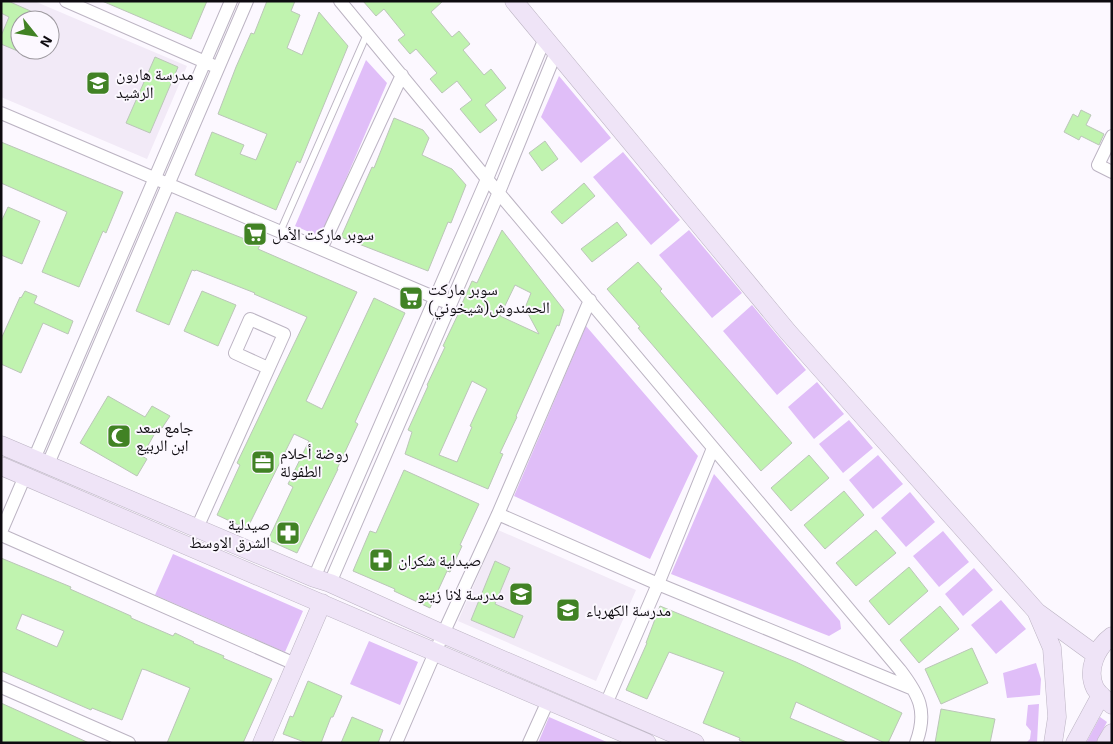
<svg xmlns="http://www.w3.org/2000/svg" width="1113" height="744" viewBox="0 0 1113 744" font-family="'Exo 2','Noto Naskh Arabic',sans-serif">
<rect width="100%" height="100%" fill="#fcf8ff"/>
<path fill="#f2eaf7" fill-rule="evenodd" d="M1,1H34L187,66L147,159L1,97ZM20,20H50V50H20Z
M498,530L636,590L596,681L458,621ZM495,561L510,569L495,604L523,616L514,638L471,620Z"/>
<path fill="#e0bef8" d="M366,60L387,83L321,237L295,226Z
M559,76L611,138L581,163L541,117Z
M623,152L680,220L651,245L593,177Z
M689,230L742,293L712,318L659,255Z
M752,305L806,370L777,395L723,331Z
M586,326L698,456L650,559L514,496Z
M817,382L844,414L814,439L788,407Z
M849,420L873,448L843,473L819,444Z
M878,455L903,484L873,509L849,480Z
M714,474L840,621L841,629L829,636L671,574Z
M910,492L935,522L906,547L881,518Z
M943,531L969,562L939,587L913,556Z
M173,554L303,611L285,652L155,595Z
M974,568L993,590L963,616L945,594Z
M1001,600L1026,629L996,654L971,625Z
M369,641L418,662L400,705L350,684Z
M1036,663L1041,679L1040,695L1007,698L1003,673Z
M1039,704L1037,743H1026L1030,739L1031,731L1026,725L1028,705Z
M549,717L609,743H538Z
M1100,717L1107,722L1096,743H1086Z"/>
<path fill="#c0f3af" stroke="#bbc6b8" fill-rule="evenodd" d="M1,1H8L35,13L32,20H20V52L1,44V36L9,17L1,13Z
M102,1H207L191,39Z
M267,1H295L291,11L300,15L287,48L302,55L319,12L348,46L300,163L297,161L276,210L195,175L212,132L244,145L240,154L256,160L267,134L218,114L236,67L251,33L254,34Z
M363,1H443L431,12L452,37L459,31L470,44L463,50L484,75L491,69L506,88L485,105L497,120L480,133L460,109L472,100L457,81L442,93L430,79L437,73L416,49L410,54L398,40L405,35L384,9L376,16Z
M155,57L178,67L150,133L126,123Z
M1081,110L1091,115L1086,125L1104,134L1099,145L1081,136L1079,140L1064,132L1073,114L1078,117Z
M394,118L423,130L429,138L422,155L452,169L466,185L451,223L448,222L428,271L341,237L372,167L374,168Z
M545,141L558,159L542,171L529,153Z
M1,142L123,192L106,233L103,231L79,287L42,272L67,212L1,183Z
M584,183L595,196L562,224L551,212Z
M8,207L40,221L22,264L1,255V222Z
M176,212L260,245L258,249L357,292L306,401L322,409L374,298L405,313L355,422L358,424L337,469H338L297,553L268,540L293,487L288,484L309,441L294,434L247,529L217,515L240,465L237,463L307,317L254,294L255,293L196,270L195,271L192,270L169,325L136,311Z
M617,222L627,235L592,262L581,249Z
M502,230L564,310L559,326L557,325L516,416L517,417L500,453L503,454L488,489L405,454L412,432L408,430L428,386L427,385L445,347L443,346L461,308H460L472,281L477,283ZM515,285L531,293L525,308L539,334L500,316ZM472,381L487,389L470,426L472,427L457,462L439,455Z
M638,262L662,289L660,291L792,443L761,471L638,328L640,327L607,289Z
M25,291L37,296L34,303L73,321L68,334L43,323L21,373L1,364V339L20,297L21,298Z
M202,291L236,305L218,346L184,331Z
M108,396L145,417L152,406L170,416L162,428L159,426L142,456L147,459L137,476L80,443Z
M809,455L829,478L791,511L771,488Z
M404,470L479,504L460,545L462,546L450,572L447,571L430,608L394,591L395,589L353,571L370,531L376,533Z
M844,491L864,515L825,549L804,525Z
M876,530L896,553L856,586L836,563Z
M1,558L71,587L70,589L131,616V618L173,636L175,633L194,642L193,643L224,656L223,658L272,679L243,743H167L190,688L146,670L142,669L122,720L92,708L91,710L1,671ZM22,614L64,631L57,647L16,629Z
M495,561L510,568L495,604L523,616L514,638L471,620Z
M909,567L928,591L889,625L869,601Z
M660,606L796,662L902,713L888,743H885L796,702L790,718L849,743H746L739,740L740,738L703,723L724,672L669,652L647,699L626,690L647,643H646Z
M940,606L959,629L919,663L900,640Z
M972,648L988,683L941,704L925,669Z
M308,681L342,696L333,717H331L321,743H307L283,734L290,716L293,717Z
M1,703L89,743H1Z
M941,709L995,719L990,743H935Z
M352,717L383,730L378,743H341Z"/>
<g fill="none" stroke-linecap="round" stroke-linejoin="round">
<g stroke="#bcb4c3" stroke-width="8">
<path id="lane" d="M280,232L367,34"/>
</g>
<g stroke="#bcb4c3" stroke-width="14">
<path id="street" d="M66,1L212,65
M340,1L487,179L900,670C919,695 928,711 916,743
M1,113L443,301
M1112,136L1098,165L1112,172
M321,249L402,75
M34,459L231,1
M48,464L247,1
M498,514L658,584L913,689
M197,528L284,334L250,319L235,353L268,368
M1,532L25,476
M1,535L295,664
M314,578L487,179L545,38
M330,583L499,192L556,52
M1,687L129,743
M606,704L658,584L713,448
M396,743L443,634L498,514L590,300
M529,743L548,701"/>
</g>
<g stroke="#bcb4c3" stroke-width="19">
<path id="secondary" d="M514,1L788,332L1037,612L1096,655
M1,445L314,578L330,583L443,634L695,743
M1,466L647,743
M1037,613L1052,648L1057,717L1053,743
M1112,636C1097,647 1086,669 1095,688C1099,695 1106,700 1112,705
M262,743L322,603
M1075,743L1101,695
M1106,743L1112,733"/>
</g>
<use href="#lane" stroke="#fff" stroke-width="6"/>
<use href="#street" stroke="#fff" stroke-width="12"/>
<use href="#secondary" stroke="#efe4f7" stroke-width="18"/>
</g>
<defs>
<g id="school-square" transform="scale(1.25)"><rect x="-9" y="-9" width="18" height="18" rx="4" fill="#418224" stroke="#fcf8ff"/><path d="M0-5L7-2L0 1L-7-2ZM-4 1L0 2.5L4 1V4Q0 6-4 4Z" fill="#fff"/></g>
<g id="supermarket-square" transform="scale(1.25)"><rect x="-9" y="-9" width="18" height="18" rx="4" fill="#418224" stroke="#fcf8ff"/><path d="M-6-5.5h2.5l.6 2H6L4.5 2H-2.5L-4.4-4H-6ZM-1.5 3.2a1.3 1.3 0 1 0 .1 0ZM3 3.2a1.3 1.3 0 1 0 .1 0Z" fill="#fff"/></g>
<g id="mosque-square" transform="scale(1.25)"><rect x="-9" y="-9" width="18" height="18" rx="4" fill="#418224" stroke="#fcf8ff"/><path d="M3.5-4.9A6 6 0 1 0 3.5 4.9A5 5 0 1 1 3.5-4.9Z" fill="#fff"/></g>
<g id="office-square" transform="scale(1.25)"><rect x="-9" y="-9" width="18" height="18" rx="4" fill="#418224" stroke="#fcf8ff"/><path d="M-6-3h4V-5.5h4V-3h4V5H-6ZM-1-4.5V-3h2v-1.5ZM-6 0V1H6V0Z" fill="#fff"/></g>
<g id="pharmacy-square" transform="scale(1.25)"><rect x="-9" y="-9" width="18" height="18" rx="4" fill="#418224" stroke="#fcf8ff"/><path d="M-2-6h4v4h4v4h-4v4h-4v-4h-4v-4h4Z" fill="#fff"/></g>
</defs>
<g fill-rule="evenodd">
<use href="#school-square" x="98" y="83"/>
<use href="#supermarket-square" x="255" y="234"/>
<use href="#supermarket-square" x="411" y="298"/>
<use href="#mosque-square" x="119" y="436"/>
<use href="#office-square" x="263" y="462"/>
<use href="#pharmacy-square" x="288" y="533"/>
<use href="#pharmacy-square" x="381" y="560"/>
<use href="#school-square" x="521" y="594"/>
<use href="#school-square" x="568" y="610"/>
</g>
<g text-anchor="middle" stroke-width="4" stroke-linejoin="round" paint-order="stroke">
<g font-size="16" fill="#0e0b10" stroke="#fcf8ff" text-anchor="start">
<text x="116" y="80">مدرسة هارون<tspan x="116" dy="18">الرشيد</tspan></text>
<text x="272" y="240">سوبر ماركت الأمل</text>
<text x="428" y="295">سوبر ماركت<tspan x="428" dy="18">الحمندوش(شيخوني)</tspan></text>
<text x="136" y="433">جامع سعد<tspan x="136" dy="18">ابن الربيع</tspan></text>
<text x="280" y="459">روضة أحلام<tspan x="280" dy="18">الطفولة</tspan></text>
<text x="270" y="530" text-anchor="end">صيدلية<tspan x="270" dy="18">الشرق الاوسط</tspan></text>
<text x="398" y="566">صيدلية شكران</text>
<text x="504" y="600" text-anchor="end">مدرسة لانا زينو</text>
<text x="586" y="616">مدرسة الكهرباء</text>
</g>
</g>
<rect width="1113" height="744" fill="none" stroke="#0e0b10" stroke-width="5"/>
<g transform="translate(35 35) rotate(120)"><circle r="24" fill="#fcf8ff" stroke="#9d999f"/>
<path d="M0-4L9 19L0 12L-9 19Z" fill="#418224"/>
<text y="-8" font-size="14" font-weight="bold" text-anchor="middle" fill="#0e0b10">N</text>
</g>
</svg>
